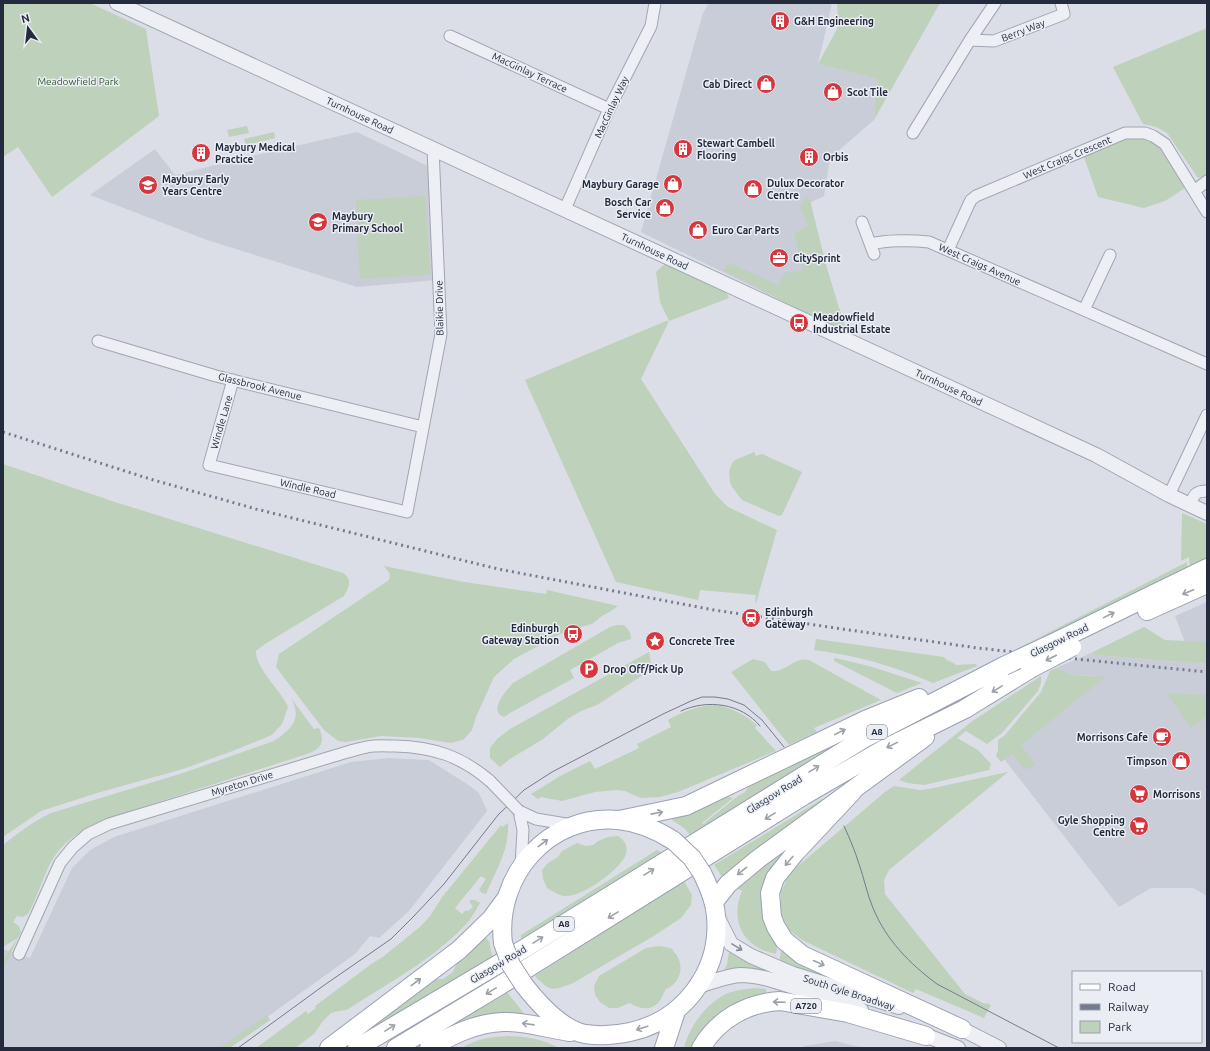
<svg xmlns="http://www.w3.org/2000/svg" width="1210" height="1051" viewBox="0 0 1210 1051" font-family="Ubuntu,sans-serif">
<rect width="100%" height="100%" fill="#dbdee6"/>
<path fill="#c9cdd8" d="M709,3H832L818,64L879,79L874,120L830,158L824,196L807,204L845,332L641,232L703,13Z
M357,132L430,167L437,280L357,287L207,240L90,195L155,149L175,175L256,155Z
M1207,602V647L1186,645L1175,616Z
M1091,653L1096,655L1207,664V896L1193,888H1151L1119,907L1001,755L1095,676L1073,675L1056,668Z
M388,758L429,760L467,784L479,793L487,811L409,911L379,938L370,936L355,954L224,1048H3V949L30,958L72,868L90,850L114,837L351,762Z
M835,1041L864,1048H801L805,1046Z"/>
<path fill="#bed1bb" d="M3,3H90L146,29L159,116L52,197L18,147L3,157Z
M837,3H940L874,120L878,79L818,64L837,29L838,19Z
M1207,28V175L1198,178L1167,133L1156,127L1143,124L1113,67Z
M247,126L249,133L229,137L227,130Z
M274,132L275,138L246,145L244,139Z
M1138,138L1148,140L1159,145L1185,188L1165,201L1144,208L1098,197L1084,157L1127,139Z
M425,196L430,275L360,279L356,200Z
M805,198L810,200L826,265L845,327L836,329L725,271L726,266L732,264L778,285L785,273L804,270L794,234L808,226L800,206Z
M665,264L725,289L729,298L669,321L641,379L715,494L728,507L777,530L756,603H755L756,595L700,590L698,600L616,582L525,380L666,321H669L660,302L656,272Z
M754,452L756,456L762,454L802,472L782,515L779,516L742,500L732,487L730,482L729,472L732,463L735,460Z
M3,464L115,502L343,573C353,580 349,587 344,596L265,644L256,651C255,668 281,690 288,707L282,724L272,735L230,752L183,769L97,793L41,811L3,837Z
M1182,513L1207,524V561L1190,569L1189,557L1181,561Z
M1187,562V571L978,670L979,668Z
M384,566L464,582L546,594L547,590L618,606L611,611L602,616L592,624L566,631L514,659L494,677L476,717L472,730L463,740L451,743L419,738L381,736L346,742L338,741L324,730L276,667L279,654L389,580L390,574Z
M617,625H624C629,630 631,633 631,639L618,643L570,670L574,678L510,713L504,717C487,711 507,690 513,683L610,627Z
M1144,627L1165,640L1207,642V664L1096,655L1091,653Z
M816,639L944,657C946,661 952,661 956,665L976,664L977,666L933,683C895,666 855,655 814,650Z
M649,652L652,669L597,705L581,711L569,718L543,739L510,759L500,767L490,758V748L497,739L510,729Z
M835,658L869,666L922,683L897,693L834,661V659Z
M753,659L765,662L771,671C785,673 795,656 809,660L881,700L814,728L817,732L789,745L731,672Z
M1056,668L1073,675L1105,677L1021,745L1035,764L1026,770L1012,754L1001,762L996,756L998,750V740L1005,735L1041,692L1050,671Z
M1041,676V683L1038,691L1002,733L987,744L966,731L957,738L978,750L991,764L989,770L924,785L907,783L899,780L971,722Z
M1166,693L1207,695V716L1191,728Z
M291,698L314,729L319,728C325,742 322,749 307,754L112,817C84,828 62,839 48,868C41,883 36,900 28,914L23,917L17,916L13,922L19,926L21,932L3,969V959L18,938L3,947V845C18,833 34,821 51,813L183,773L274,741C291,729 303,719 291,698Z
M716,705C733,708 745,715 757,725L755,728L776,751L678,792L660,797L641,798L625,791L617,790L595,792L562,801L541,797L538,799L531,794L560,776L590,761L595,769L639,748L637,744L671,727L668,720C684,711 698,706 716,705Z
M862,732L693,838L684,828L672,820L673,817L725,796L733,798L702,823L703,824L738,796L745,792L750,785Z
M1008,772L889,870L884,880L885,894L965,994L985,1004L986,1003L991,1005L984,1018L916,989L913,993L802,940L789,930L781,913V892L788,877L798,866L885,792L894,786L920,790L929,789Z
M822,799L824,802L749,854L723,878L714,865Z
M508,823C510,848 496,871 486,894L482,893L479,890L486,879L481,876L455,908L462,914L466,910L468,911L473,907L469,901L471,900H475L480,903C476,909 472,918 467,923C433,960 388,983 347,1010L339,1011L331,1013L323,1021L314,1034L295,1048H256L306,1011L308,1014L316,1008L315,1006L370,965L384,956L421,926L430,916L443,896L501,825L502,827Z
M618,836C624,840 628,845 626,854C621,870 581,898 564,896C558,895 552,891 547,888L543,879L542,870L548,863L558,857L562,851L577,843L586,846L593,845L598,841L608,837Z
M789,845L791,848L772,874L778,943L776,954C744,948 729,921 742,891L738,889L744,880Z
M657,850L664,854L521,943V935Z
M684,881L692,895L691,905L681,918L652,937L573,983C553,991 550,992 535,976Z
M486,938L489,941L493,960L368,1033L367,1029L434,979H443L453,972L457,962Z
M659,946C663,947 669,947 672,949C673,950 674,953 676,954C685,967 680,983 666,989C663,993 662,1000 658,1003C648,1012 639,1008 629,1003L618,1008H609L600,1002L595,995L594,986L599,976L646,948Z
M782,946L828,977L779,962Z
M729,952L746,962L771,971L770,974L723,973L727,964Z
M756,988L766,989V998L699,1048H684C689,1027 707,1002 728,993C737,990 746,989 756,988Z
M507,992L526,1016L456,1028L419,1048H411Z
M267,1015L270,1020L230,1048H219Z
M506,1036C526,1036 542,1039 559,1048H462C475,1039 491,1037 506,1036Z"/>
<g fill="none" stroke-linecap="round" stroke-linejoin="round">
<g stroke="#a0a5b0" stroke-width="13">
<path id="minor" d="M450,36L609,109
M970,40L994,41L1064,14L1061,3
M913,133L970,40L995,3
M1194,191L1207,181
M565,209L609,109L651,26L655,3
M862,222L874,254
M871,244C887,240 912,240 929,242L1207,364
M948,250L969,204L971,200L976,196L1125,133H1145L1153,136L1165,144L1207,212
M1084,310L1110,255
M98,341L216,376L423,427
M233,380L209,465L407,512L441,334L433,149
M1169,495L1207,415
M1190,505C1194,495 1195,491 1207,491
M519,811L536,819L572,825
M519,811L523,830L521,865
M19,954L60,863L73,847L88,834L109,824L334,756C345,753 356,749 367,747C376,745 386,746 395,746C433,747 461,756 490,781"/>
</g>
<g stroke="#a0a5b0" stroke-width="16">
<path id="tertiary" d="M117,3L1096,455L1169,495L1207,513
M717,916L731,944L751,956L793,974L899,1007
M699,986C712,982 726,976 740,975C758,975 775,981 791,986C815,993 838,1001 861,1010
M952,1026L962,1029L999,1048
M917,1032L958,1048"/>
</g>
<g stroke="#99a1b2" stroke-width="20">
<path id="primary" d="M1147,611L1207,584
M1049,645L1207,568
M853,791L795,853L775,878L770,893L772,917L776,927L784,940L802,955L962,1029
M619,820L686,806L865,720L919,698
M714,902L728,884L758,859L925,737
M503,943C495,876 548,814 618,820C639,822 657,830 674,841
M524,985C538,1003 561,1029 585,1034C599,1036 616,1035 630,1032C684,1020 721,971 716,916C715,901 709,887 702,873
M329,1048L459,950L491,919L505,900
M357,1048L522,950L863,739L1004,666
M396,1048L499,986L803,796L884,749L965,709L1030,669
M429,1048C452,1035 476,1023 503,1022C526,1021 548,1029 570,1032
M664,1048L676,1011
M701,1048C718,1019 747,1003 780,1001L848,1013L926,1036"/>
</g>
<use href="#minor" stroke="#edeff4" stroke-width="11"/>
<use href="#tertiary" stroke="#edeff4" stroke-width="14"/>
<use href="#primary" stroke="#fff" stroke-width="18"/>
<path stroke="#747b90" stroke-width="1" d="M681,711C707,699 741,703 760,726
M844,826C850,839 855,851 859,864C864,878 867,894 873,908C886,940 910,964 937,984L1059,1048
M238,1048L323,986L391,939L414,916L444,884L498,815L524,790L552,772L663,714L691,701L702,697H715L728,699L744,705L762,720L784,747"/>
<path stroke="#747b90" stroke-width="3" stroke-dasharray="2 4" stroke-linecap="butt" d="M3,432L150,479L256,509L498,569L714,610L849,630L978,648L1086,660L1207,672"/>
<g stroke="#a0a5b0" stroke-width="13" stroke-linecap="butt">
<path id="minor-bridge" d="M490,781L519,811"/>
</g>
<g stroke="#99a1b2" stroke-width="20" stroke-linecap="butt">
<path id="primary-bridge" d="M1004,666L1049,645
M1030,669L1072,647
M674,841L692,858L702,873
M503,943L511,965L524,985"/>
</g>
<use href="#minor-bridge" stroke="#edeff4" stroke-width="11"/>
<use href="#primary-bridge" stroke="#fff" stroke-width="18"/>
</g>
<defs><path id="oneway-shaft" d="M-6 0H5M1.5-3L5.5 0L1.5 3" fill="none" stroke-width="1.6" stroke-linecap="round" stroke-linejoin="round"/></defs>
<g stroke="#9ca0a8">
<use href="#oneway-shaft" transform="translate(1188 592) rotate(157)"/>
<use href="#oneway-shaft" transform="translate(1109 615) rotate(-26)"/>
<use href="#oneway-shaft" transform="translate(1051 658) rotate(153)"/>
<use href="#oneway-shaft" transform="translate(997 689) rotate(149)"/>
<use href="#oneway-shaft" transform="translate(840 732) rotate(-26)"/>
<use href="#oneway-shaft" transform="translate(892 745) rotate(154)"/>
<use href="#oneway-shaft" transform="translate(814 769) rotate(-32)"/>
<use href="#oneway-shaft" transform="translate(657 813) rotate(-11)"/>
<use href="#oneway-shaft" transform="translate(770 816) rotate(148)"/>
<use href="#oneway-shaft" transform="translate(543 843) rotate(-37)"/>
<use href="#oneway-shaft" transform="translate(789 861) rotate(130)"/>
<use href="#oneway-shaft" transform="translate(742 871) rotate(141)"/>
<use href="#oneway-shaft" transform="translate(649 872) rotate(-32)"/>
<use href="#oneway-shaft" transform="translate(613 915) rotate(148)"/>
<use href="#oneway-shaft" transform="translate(538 940) rotate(-32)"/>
<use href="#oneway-shaft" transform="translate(819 963) rotate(25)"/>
<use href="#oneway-shaft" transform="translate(416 982) rotate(-37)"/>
<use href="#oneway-shaft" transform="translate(491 991) rotate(149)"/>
<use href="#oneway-shaft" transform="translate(779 1002) rotate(-178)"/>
<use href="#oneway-shaft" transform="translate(528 1024) rotate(-172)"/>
<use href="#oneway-shaft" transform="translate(390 1028) rotate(-31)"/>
<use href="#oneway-shaft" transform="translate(642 1028) rotate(162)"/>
</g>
<use stroke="#888d98" href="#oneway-shaft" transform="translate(737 947) rotate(32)"/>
<defs>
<g id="building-disc" transform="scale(1)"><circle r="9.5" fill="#d4373e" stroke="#eaedf4"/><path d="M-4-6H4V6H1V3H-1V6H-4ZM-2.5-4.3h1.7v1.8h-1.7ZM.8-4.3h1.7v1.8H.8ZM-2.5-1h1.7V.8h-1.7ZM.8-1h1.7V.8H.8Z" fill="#fff"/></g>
<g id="shop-disc" transform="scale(1)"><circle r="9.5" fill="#d4373e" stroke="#eaedf4"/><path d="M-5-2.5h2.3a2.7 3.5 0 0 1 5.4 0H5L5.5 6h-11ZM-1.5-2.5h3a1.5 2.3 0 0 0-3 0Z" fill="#fff"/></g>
<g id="school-disc" transform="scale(1)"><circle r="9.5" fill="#d4373e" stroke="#eaedf4"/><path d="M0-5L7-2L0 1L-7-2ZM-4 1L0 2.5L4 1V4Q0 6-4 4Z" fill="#fff"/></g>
<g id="office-disc" transform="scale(1)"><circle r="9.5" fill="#d4373e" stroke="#eaedf4"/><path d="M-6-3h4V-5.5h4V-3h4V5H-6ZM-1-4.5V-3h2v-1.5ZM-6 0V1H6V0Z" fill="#fff"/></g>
<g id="bus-disc" transform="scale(1)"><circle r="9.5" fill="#d4373e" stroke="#eaedf4"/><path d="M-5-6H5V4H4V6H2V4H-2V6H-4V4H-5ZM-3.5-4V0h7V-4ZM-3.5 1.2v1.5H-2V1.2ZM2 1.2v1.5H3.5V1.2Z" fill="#fff"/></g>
<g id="station-disc" transform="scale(1)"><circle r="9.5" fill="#d4373e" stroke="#eaedf4"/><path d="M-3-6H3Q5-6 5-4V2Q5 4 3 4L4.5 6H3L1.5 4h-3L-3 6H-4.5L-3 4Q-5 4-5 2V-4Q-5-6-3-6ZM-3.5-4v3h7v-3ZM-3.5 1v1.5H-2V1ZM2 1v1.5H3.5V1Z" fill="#fff"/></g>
<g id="sight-disc" transform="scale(1)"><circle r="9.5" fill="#d4373e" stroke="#eaedf4"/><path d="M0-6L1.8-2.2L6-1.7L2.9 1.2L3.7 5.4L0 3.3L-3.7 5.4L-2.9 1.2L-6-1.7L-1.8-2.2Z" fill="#fff"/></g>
<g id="parking-disc" transform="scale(1)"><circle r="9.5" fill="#d4373e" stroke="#eaedf4"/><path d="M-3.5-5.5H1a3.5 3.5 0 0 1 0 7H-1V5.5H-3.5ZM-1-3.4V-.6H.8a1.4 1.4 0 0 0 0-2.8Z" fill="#fff"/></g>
<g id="cafe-disc" transform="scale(1)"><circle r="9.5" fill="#d4373e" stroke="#eaedf4"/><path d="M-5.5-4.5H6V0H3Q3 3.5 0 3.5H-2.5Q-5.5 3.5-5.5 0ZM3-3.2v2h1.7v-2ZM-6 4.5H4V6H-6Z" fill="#fff"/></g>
<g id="supermarket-disc" transform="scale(1)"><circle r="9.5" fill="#d4373e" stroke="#eaedf4"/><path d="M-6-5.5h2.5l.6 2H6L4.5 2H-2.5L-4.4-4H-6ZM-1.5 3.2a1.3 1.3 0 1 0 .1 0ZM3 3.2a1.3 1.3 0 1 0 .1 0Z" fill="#fff"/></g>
</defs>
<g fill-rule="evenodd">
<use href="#building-disc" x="780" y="21"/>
<use href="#shop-disc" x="766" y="84"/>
<use href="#shop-disc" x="833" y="92"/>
<use href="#building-disc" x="683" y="149"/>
<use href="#building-disc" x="201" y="153"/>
<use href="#building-disc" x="809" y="157"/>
<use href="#shop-disc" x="673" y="184"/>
<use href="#school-disc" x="148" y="185"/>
<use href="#shop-disc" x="753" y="189"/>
<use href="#shop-disc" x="665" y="208"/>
<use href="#school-disc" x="318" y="222"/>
<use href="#shop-disc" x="698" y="230"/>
<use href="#office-disc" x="779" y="258"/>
<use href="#bus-disc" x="799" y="323"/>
<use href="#station-disc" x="751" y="618"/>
<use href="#bus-disc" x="573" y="634"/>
<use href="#sight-disc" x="655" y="641"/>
<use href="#parking-disc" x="589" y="669"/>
<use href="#cafe-disc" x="1162" y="737"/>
<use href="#shop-disc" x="1181" y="761"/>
<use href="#supermarket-disc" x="1139" y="794"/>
<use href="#supermarket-disc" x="1139" y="826"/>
</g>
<g text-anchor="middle" stroke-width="3" stroke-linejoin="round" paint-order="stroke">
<g fill="#eaedf4" stroke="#5f6574" stroke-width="1">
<rect x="867" y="725" width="20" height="14" rx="3"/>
<rect x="554" y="917" width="20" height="14" rx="3"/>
<rect x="791" y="999" width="30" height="14" rx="3"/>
</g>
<g font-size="9" font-weight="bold" fill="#242b3d">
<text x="877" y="735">A8</text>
<text x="564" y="927">A8</text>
<text x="806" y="1009">A720</text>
</g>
<g font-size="10" font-weight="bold" fill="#242b3d" stroke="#eaedf4" text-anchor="start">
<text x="794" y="25">G&amp;H Engineering</text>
<text x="752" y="88" text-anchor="end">Cab Direct</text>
<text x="847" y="96">Scot Tile</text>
<text x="697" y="147">Stewart Cambell<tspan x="697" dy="12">Flooring</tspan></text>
<text x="215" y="151">Maybury Medical<tspan x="215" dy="12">Practice</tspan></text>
<text x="823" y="161">Orbis</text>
<text x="162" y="183">Maybury Early<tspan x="162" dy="12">Years Centre</tspan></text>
<text x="767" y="187">Dulux Decorator<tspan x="767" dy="12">Centre</tspan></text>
<text x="659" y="188" text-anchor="end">Maybury Garage</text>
<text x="651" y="206" text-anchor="end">Bosch Car<tspan x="651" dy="12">Service</tspan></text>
<text x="332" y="220">Maybury<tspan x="332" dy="12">Primary School</tspan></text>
<text x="712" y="234">Euro Car Parts</text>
<text x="793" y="262">CitySprint</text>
<text x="813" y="321">Meadowfield<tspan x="813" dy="12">Industrial Estate</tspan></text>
<text x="765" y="616">Edinburgh<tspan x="765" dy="12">Gateway</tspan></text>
<text x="559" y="632" text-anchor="end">Edinburgh<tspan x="559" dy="12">Gateway Station</tspan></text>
<text x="669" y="645">Concrete Tree</text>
<text x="603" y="673">Drop Off/Pick Up</text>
<text x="1148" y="741" text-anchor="end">Morrisons Cafe</text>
<text x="1167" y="765" text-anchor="end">Timpson</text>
<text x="1153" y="798">Morrisons</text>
<text x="1125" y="824" text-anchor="end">Gyle Shopping<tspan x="1125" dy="12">Centre</tspan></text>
</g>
<g font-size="10" fill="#242b3d" stroke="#eaedf4">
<text transform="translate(1023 30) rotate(-21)" y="4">Berry Way</text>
<text transform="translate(530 72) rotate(25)" y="4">MacGinlay Terrace</text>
<text transform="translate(611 107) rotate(-65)" y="4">MacGinlay Way</text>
<text transform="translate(360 115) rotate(25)" y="4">Turnhouse Road</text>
<text transform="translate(1067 157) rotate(-23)" y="4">West Craigs Crescent</text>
<text transform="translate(655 251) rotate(25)" y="4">Turnhouse Road</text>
<text transform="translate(980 264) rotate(24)" y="4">West Craigs Avenue</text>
<text transform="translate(439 308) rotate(-91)" y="4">Blaikie Drive</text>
<text transform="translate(260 386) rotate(14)" y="4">Glassbrook Avenue</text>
<text transform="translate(949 387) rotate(25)" y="4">Turnhouse Road</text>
<text transform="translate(221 422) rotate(-74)" y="4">Windle Lane</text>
<text transform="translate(308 488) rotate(13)" y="4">Windle Road</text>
<text transform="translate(1059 640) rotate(-26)" y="4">Glasgow Road</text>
<text transform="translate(242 783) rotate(-17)" y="4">Myreton Drive</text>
<text transform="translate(774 794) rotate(-32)" y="4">Glasgow Road</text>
<text transform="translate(498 964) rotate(-31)" y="4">Glasgow Road</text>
<text transform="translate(849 992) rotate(18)" y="4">South Gyle Broadway</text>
</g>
<g font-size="10" fill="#345931" stroke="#eaedf4">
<text x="78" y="85">Meadowfield Park</text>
</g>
</g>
<rect width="1210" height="1051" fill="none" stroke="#242b3d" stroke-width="8"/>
<rect x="1072" y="971" width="130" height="72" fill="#eaedf4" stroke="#9b9fab"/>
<rect x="1080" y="984" width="20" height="6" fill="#ffffff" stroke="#9b9fab"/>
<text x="1108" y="991" font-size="12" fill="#242b3d">Road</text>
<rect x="1080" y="1004" width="20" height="6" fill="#747b90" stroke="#9b9fab"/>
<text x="1108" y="1011" font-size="12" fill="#242b3d">Railway</text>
<rect x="1080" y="1021" width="20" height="12" fill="#bed1bb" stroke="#9b9fab"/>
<text x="1108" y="1031" font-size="12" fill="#242b3d">Park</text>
<g transform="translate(28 28) rotate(345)" stroke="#eaedf4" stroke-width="3" paint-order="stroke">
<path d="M0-3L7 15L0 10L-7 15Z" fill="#242b3d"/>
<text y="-6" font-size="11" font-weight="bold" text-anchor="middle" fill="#242b3d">N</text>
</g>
</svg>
